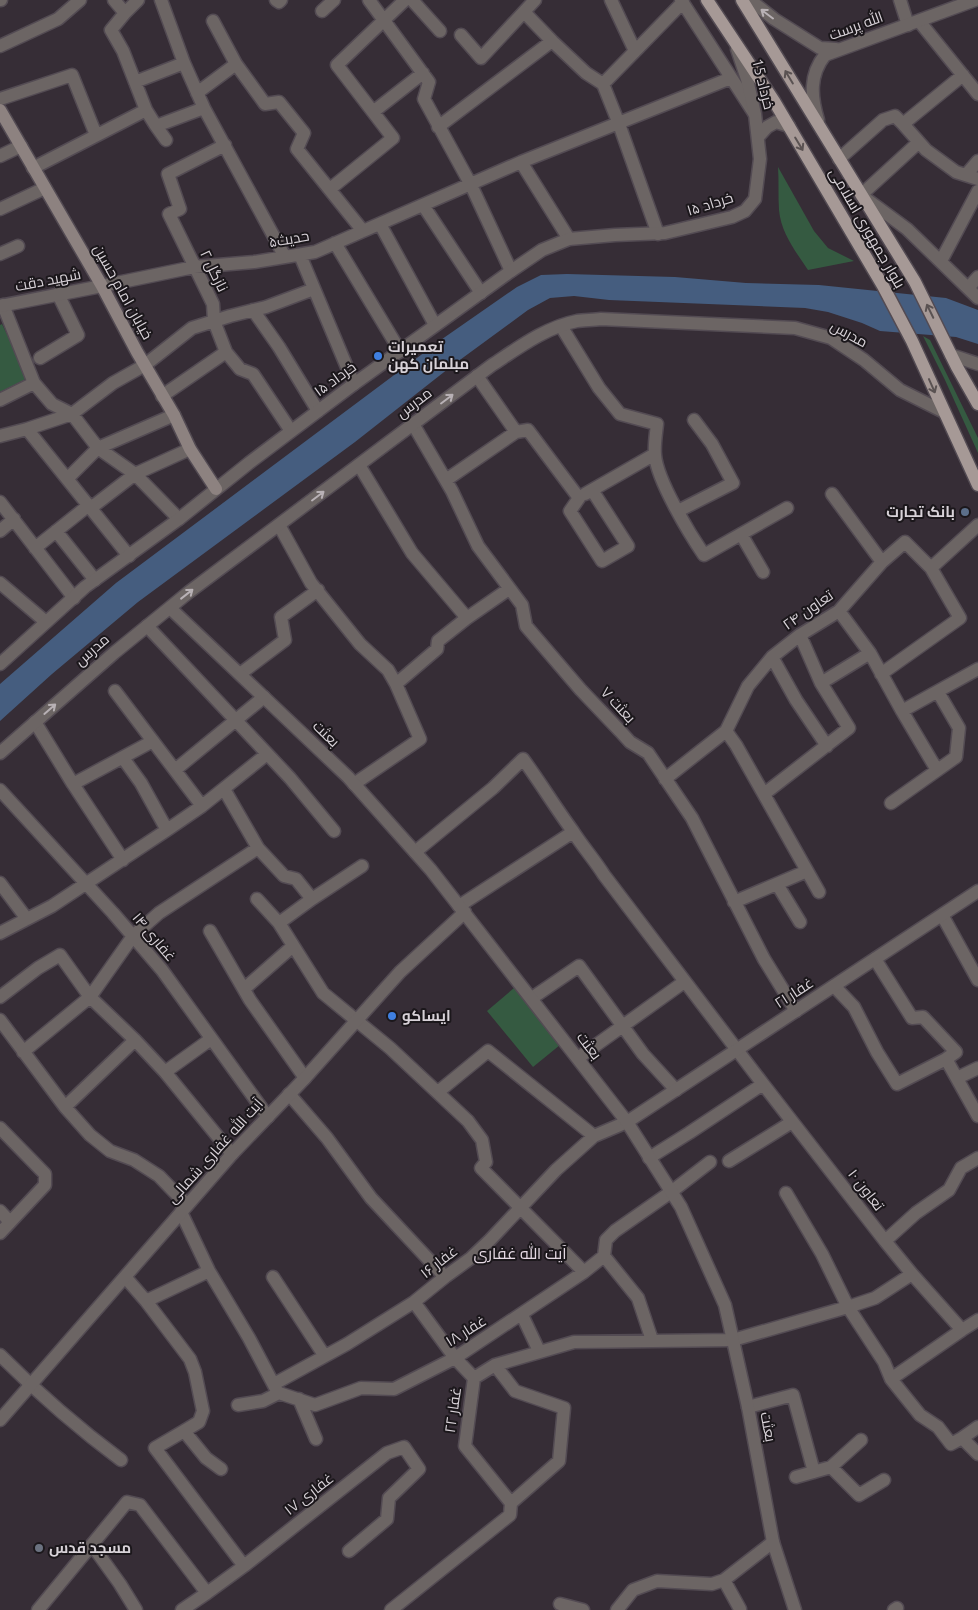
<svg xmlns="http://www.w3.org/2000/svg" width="978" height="1610" viewBox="0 0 978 1610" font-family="Ubuntu,Cairo,sans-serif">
<rect width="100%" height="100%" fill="#362d36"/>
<path fill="#355a41" d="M778,167L814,231L828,248L854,261L808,270C796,252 781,233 779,210C778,196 779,181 778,167Z
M2,324L28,378L0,392V325Z
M923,336L930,340L978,438V453L945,380Z
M514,988L560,1045L533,1067L487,1011Z"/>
<path fill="#455d7f" d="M567,274L675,277L746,283L819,285L946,298L978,310V344L956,337L880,331L862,323L828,312L805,308L609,300L574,296L550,298L528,310L453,365L355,442L138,602L52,674L0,721V684L116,583L445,337L517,287L541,275Z"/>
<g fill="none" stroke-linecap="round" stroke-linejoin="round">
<g stroke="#534b53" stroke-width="15">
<path id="minor" d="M0,0H1
M114,0L125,13L111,30L123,51L146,110
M161,0L184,63L204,108L285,257
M276,0L279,2L281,0
M369,0L429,82L424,99L471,185L511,271
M412,0L440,31
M611,0L635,51
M681,0L754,113
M900,0L908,25
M322,11L334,0
M524,12L552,41
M125,13L138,0
M213,21L236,64L265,104L279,102L304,133L297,149L363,231
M919,21L978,94
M461,35L481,58L535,0
M0,46L58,19L80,0
M135,82L184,63
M603,84L619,124L658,234
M197,93L236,64
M0,99L72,75L96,135
M373,112L423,73
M903,124L926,150L956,172L978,179
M156,126L166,140
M438,127L552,41L586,73L603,84L683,2
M919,142L861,195L907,229L978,298
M225,145L168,174L180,209L169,214L213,304L214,321L226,352L240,369L253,374L291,431
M0,156L21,146
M839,159L883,120L895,116L903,124L963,75
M521,162L569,239
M33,168L146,110L156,126L204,108
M966,175L978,161
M330,189L393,138L337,65L405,0
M423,205L481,293
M0,209L45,188
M380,224L435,325
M335,243L400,351
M0,254L18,246
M300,255L354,384
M941,261L978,191
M102,286L194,267L254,262L315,252L521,162L731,78
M968,288L978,277
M3,305L34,383L52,404L72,414L98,448L135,474L179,519
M253,310L279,347L318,411
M561,326L599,388L620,414L657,424C656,434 654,445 655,455C657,480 689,533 704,555L787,508
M40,358L78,335L58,294
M477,376L516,432L528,430L579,498L570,511L602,561L628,546L592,490
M162,396L226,352
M0,400L34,383
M413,424L452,491L478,546L522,605L526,626L580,689L620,731L630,742L648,753L692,818L764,959L796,1011
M27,429L72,414L113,383L145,365L192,328L230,316L266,307L314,289
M0,436L27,429L129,556
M359,465L412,553L467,618
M67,479L98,448L174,415
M446,480L516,432
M585,494L655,454
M832,494L882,562
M0,502L74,598
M678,511L733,483L712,444L694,420
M279,525L311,583L360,644L388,670L396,684L420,739L354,784
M0,531L14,519
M56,531L95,580
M741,534L763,572
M35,548L84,509L96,504L135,474L190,449
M0,583L46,622
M839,611L870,653L902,711L937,770
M147,626L290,778L334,831
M772,657L796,700L827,746
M240,674L285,640L281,617L318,590
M881,674L960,618L931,568
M821,683L870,653
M396,684L437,649L438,641L467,618L509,589
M115,691L202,806
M902,711L978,669
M35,722L73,784L123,860
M726,731L736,745L819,892
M123,758L141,783L167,830
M175,770L264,697
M665,779L726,731L748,686L772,657L800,635L839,611L882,562L905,542L931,568L978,525
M73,784L153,741
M224,789L258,848L284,876L296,879L312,899
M0,790L113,913L162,970L268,1117
M764,794L849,728L821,683L800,635
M891,803L956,757L959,728L938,692
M415,852L493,788L523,759C540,782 555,807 572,830C582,846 594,859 604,875L763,1084L885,1241L912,1274L962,1330L978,1320
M0,883L27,919
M777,884L800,922
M257,899L279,923L323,993L390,1048L468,1121L482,1140L486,1162L481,1168L584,1272
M734,902L807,871
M459,906L573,832
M942,915L978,980
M279,923L312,899L362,866
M210,931L250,1000L305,1078
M0,933L52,906L167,830L202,806L267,754
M875,959L912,1018L923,1017L956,1052L946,1059L978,1116
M834,986L854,1007L877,1052L897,1084L946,1059
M244,989L293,946
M0,997L38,968L60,955L90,997L135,1040L165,1072L232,1154
M532,998L579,966L643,1054L676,1090
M0,1020L65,1107L90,1135L110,1151L134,1160L159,1176L187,1205
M23,1052L90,997L133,936L159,913L258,848
M578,1058L684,982
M165,1072L211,1039
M957,1078L978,1068
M438,1092L488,1051L594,1136
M289,1094L327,1138L371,1198L445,1277
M65,1107L135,1040
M0,1128L45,1174V1185L0,1233
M649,1158L689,1133L763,1084
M729,1161L792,1122
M786,1193L822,1254L848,1307L884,1362L891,1379L920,1415L938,1427L951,1444L962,1438L978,1454
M0,1211L10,1222
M181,1212L209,1271L249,1338L277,1391
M885,1241L916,1213L949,1190L961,1168L978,1158
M604,1256L638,1298L652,1340
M273,1277L324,1355
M126,1278L146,1301L190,1359L195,1372L203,1411L199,1422L184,1431L206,1458L221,1469
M146,1301L209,1271
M414,1302L455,1358L474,1378
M522,1315L539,1351
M0,1355C38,1393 78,1428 121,1460
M495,1365L515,1391L564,1408L559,1461L511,1503
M891,1379L962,1330
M274,1384L347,1344L414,1302L445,1277L471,1258L490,1240L556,1170L594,1136L627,1122
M299,1399L316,1439
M238,1405L263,1401L279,1393L315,1405L361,1388L394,1389L455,1358L584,1272L604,1256L606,1240L615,1231L671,1192L710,1162
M748,1407L793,1395L814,1472
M184,1431L155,1448L244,1566L387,1453L404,1447L419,1469L389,1498L387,1519L349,1551
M962,1438L978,1427
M831,1467L859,1495L884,1480
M796,1477L831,1467L861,1440
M92,1545L120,1584L136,1610
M724,1580L740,1609
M207,1593L244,1566
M560,1604L583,1610
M38,1610L127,1502L140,1505L207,1593L182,1610
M391,1610L510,1515L511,1503L465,1446L474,1378L495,1365L574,1342L733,1340L848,1307L875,1298L912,1274
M617,1610L633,1590L657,1581L712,1584L724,1580L773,1542
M894,1610L897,1608"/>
</g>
<g stroke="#534b53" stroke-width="15">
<path id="tertiary" d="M750,0L774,19L820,48L836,49
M818,120C811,97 809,75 825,55L975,0
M758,137L767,127L776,122L789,126
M0,306L102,286
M951,355L978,364
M170,608L348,777L431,870L627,1122L681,1207L725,1305L748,1407L773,1542L795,1610
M0,664L85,587L179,519L249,463L354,384L511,271L542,250L569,239L615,235L665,233L732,217L745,211L755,199L760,159L755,114L747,79L737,49
M0,753L114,653L189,592L492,365C518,348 546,327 577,321C584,320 593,320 601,319L795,328L831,338L864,360L900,390L944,412
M627,1122L978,891
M0,1420L232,1154L305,1078L400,972L465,912"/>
</g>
<g stroke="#534b53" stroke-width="15">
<path id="secondary" d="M0,110L102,286L137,352L174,415L190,449L216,489"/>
</g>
<g stroke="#534b53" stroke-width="15">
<path id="primary" d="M707,0L774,101L883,286L912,341L978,485
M742,0L915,282L957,367L978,404"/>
</g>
<use href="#minor" stroke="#6c6564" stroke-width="12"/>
<use href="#tertiary" stroke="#6c6564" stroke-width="12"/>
<use href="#secondary" stroke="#8d8280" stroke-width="12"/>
<use href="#primary" stroke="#a69996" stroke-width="12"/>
</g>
<defs><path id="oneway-shaft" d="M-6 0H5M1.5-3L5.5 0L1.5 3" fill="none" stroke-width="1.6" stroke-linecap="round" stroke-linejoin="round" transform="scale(1.25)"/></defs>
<g stroke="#b8b1b5">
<use href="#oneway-shaft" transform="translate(767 14) rotate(-143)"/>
<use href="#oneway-shaft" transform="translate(447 399) rotate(-37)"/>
<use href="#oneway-shaft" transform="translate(318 496) rotate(-37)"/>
<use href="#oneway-shaft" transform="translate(187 594) rotate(-38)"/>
<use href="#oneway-shaft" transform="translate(50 709) rotate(-41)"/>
</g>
<g stroke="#5a5252">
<use href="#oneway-shaft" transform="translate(789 77) rotate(-121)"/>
<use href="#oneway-shaft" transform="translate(799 144) rotate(59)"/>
<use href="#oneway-shaft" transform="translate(930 311) rotate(-116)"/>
<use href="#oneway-shaft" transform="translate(932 386) rotate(66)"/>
</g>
<g fill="#3f7fe0" stroke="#1b171b" stroke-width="2">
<circle cx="378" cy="356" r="5"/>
<circle cx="392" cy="1016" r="5"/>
</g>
<circle fill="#5c6f8a" stroke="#1b171b" stroke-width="2" cx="965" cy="512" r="5"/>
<circle fill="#6b7280" stroke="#1b171b" stroke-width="2" cx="39" cy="1548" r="5"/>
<g text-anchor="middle" stroke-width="4" stroke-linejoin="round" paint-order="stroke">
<g font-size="15" fill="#d8d2d8" stroke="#1b171b">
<text transform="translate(856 26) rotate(-20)" y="5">الله پرست</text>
<text transform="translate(763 84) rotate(76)" y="5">15 خرداد</text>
<text transform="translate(710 204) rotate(-17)" y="5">۱۵ خرداد</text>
<text transform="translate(867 228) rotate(60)" y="5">بلوار جمهوری اسلامی</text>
<text transform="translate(289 239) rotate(-10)" y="5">حدیث۵</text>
<text transform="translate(214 271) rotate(64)" y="5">نازگل ۲</text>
<text transform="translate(48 280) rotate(-11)" y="5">شهید دقت</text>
<text transform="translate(123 292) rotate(61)" y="5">خیابان امام حسین</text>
<text transform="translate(849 334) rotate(29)" y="5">مدرس</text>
<text transform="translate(335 379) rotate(-36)" y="5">۱۵ خرداد</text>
<text transform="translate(414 403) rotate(-37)" y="5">مدرس</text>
<text transform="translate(808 610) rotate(-35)" y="5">تعاون ۲۴</text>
<text transform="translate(92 650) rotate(-41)" y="5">مدرس</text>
<text transform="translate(618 705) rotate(47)" y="5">بعثت ۷</text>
<text transform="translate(326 734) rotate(44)" y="5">بعثت</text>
<text transform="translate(154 937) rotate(50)" y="5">غفاری ۱۴</text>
<text transform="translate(794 993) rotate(-33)" y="5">غفار ۲۱</text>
<text transform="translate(589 1046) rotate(53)" y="5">بعثت</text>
<text transform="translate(215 1151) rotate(-48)" y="5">آیت الله غفاری شمالی</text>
<text transform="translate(866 1190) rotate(52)" y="5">تعاون ۱۰</text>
<text transform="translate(439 1262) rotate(-38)" y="5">غفار ۱۶</text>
<text transform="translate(466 1331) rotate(-32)" y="5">غفار ۱۸</text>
<text transform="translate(453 1410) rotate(-82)" y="5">غفار ۲۲</text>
<text transform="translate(768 1427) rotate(79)" y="5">بعثت</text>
<text transform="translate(309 1494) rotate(-38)" y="5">غفاری ۱۷</text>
</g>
<g font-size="15" font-weight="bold" fill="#d8d2d8" stroke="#1b171b" text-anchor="start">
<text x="388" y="352">تعمیرات<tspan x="388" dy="17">مبلمان کهن</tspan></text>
<text x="955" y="517" text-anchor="end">بانک تجارت</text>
<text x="402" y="1021">ایساکو</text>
<text x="49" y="1553">مسجد قدس</text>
</g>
<g font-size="16" fill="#e4d8e3" stroke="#1b171b">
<text x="520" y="1259">آیت الله غفاری</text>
</g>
</g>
</svg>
